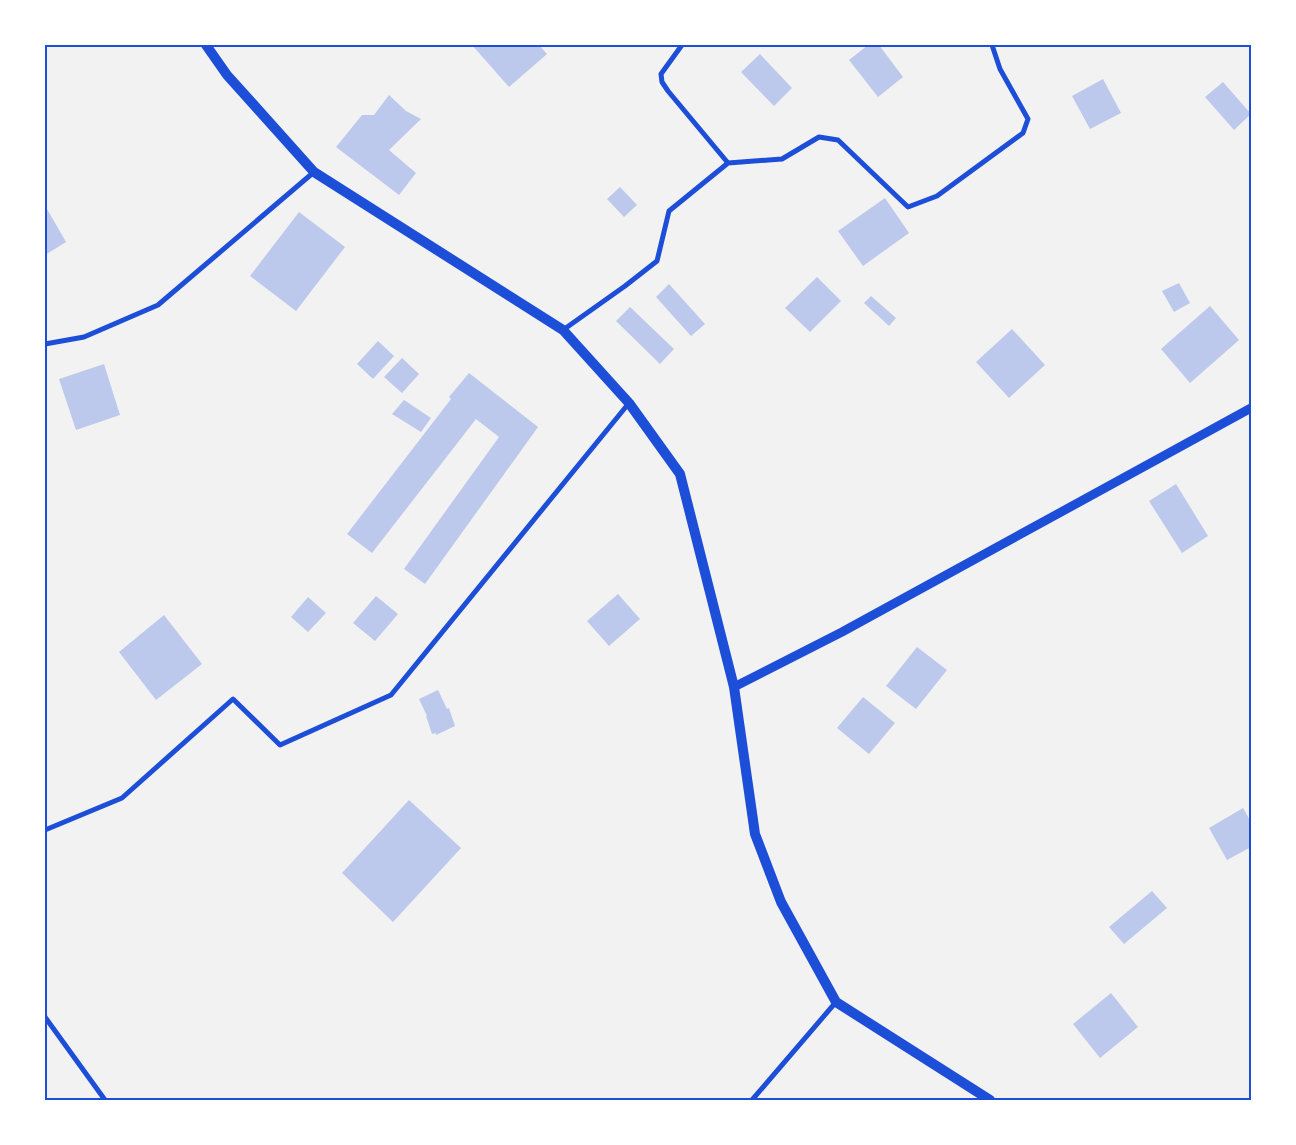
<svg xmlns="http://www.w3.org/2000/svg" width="1296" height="1145" viewBox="0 0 1296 1145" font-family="'Fira Sans',sans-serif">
<rect width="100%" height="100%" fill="#f2f2f2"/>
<path fill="#bdc9ec" d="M472,45H539L547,54L509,87Z
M868,45H879L903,77L878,97L849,60Z
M760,54L792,88L774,106L741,72Z
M1103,79L1121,113L1090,129L1072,96Z
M1223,82L1251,114L1234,130L1205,97Z
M389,95L406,111L421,119L389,150L416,173L399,195L336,147L362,115H374Z
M620,187L637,205L624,217L607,199Z
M885,198L909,233L863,266L838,231Z
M47,209L66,242L45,255V210Z
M299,212L345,247L296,311L250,276Z
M817,277L841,301L810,332L785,308Z
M1179,283L1190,303L1174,312L1162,291Z
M669,284L705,324L691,336L656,297Z
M871,296L896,318L889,326L864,303Z
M1210,306L1239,340L1190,383L1161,349Z
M630,307L674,349L660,364L616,321Z
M1012,329L1045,365L1009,398L976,362Z
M378,341L394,356L373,379L357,364Z
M402,358L419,374L402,393L384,377Z
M104,364L120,415L76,430L59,379Z
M469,373L538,427L425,584L404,569L499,437L476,419L372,553L347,534L451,399L449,397Z
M404,400L431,418L421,432L392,414Z
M1176,484L1208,536L1182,553L1149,501Z
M618,594L640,619L609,646L587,621Z
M376,596L398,614L375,641L353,623Z
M308,597L326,613L308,632L291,617Z
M164,615L202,664L156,700L119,652Z
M917,647L947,670L916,709L886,686Z
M438,690L447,709L449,708L455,726L436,735V733L432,734L426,716H427L419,699Z
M863,697L895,723L869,754L837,728Z
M409,800L461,848L393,922L342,873Z
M1243,808L1251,822V847L1227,860L1209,828Z
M1152,891L1167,908L1124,944L1109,927Z
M1111,993L1138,1027L1100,1058L1073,1024Z"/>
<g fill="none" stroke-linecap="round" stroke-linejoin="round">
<path stroke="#1d4ed8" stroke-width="5" d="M682,45L661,74L662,82L668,91L728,163
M563,330L625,286L657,261L669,211L728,163L782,159L819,137L838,140L908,207L937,196L1023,133L1028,119L1000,69L992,45
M45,344L84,337L158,305L314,172
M45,830L122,798L233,699L280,745L391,695L629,403
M45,1017L105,1100
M752,1100L836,1002"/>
<path stroke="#1d4ed8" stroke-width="9" d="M734,687L842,632L1251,408"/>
<path stroke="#1d4ed8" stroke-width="10" d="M206,45L227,75L314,172L563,330L629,403L680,474L734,687L755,834L781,902L836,1002L990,1100"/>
</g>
<rect width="1296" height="1145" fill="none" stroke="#ffffff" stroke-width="92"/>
<rect x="46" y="46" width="1204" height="1053" fill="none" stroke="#1d4ed8" stroke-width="2"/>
</svg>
